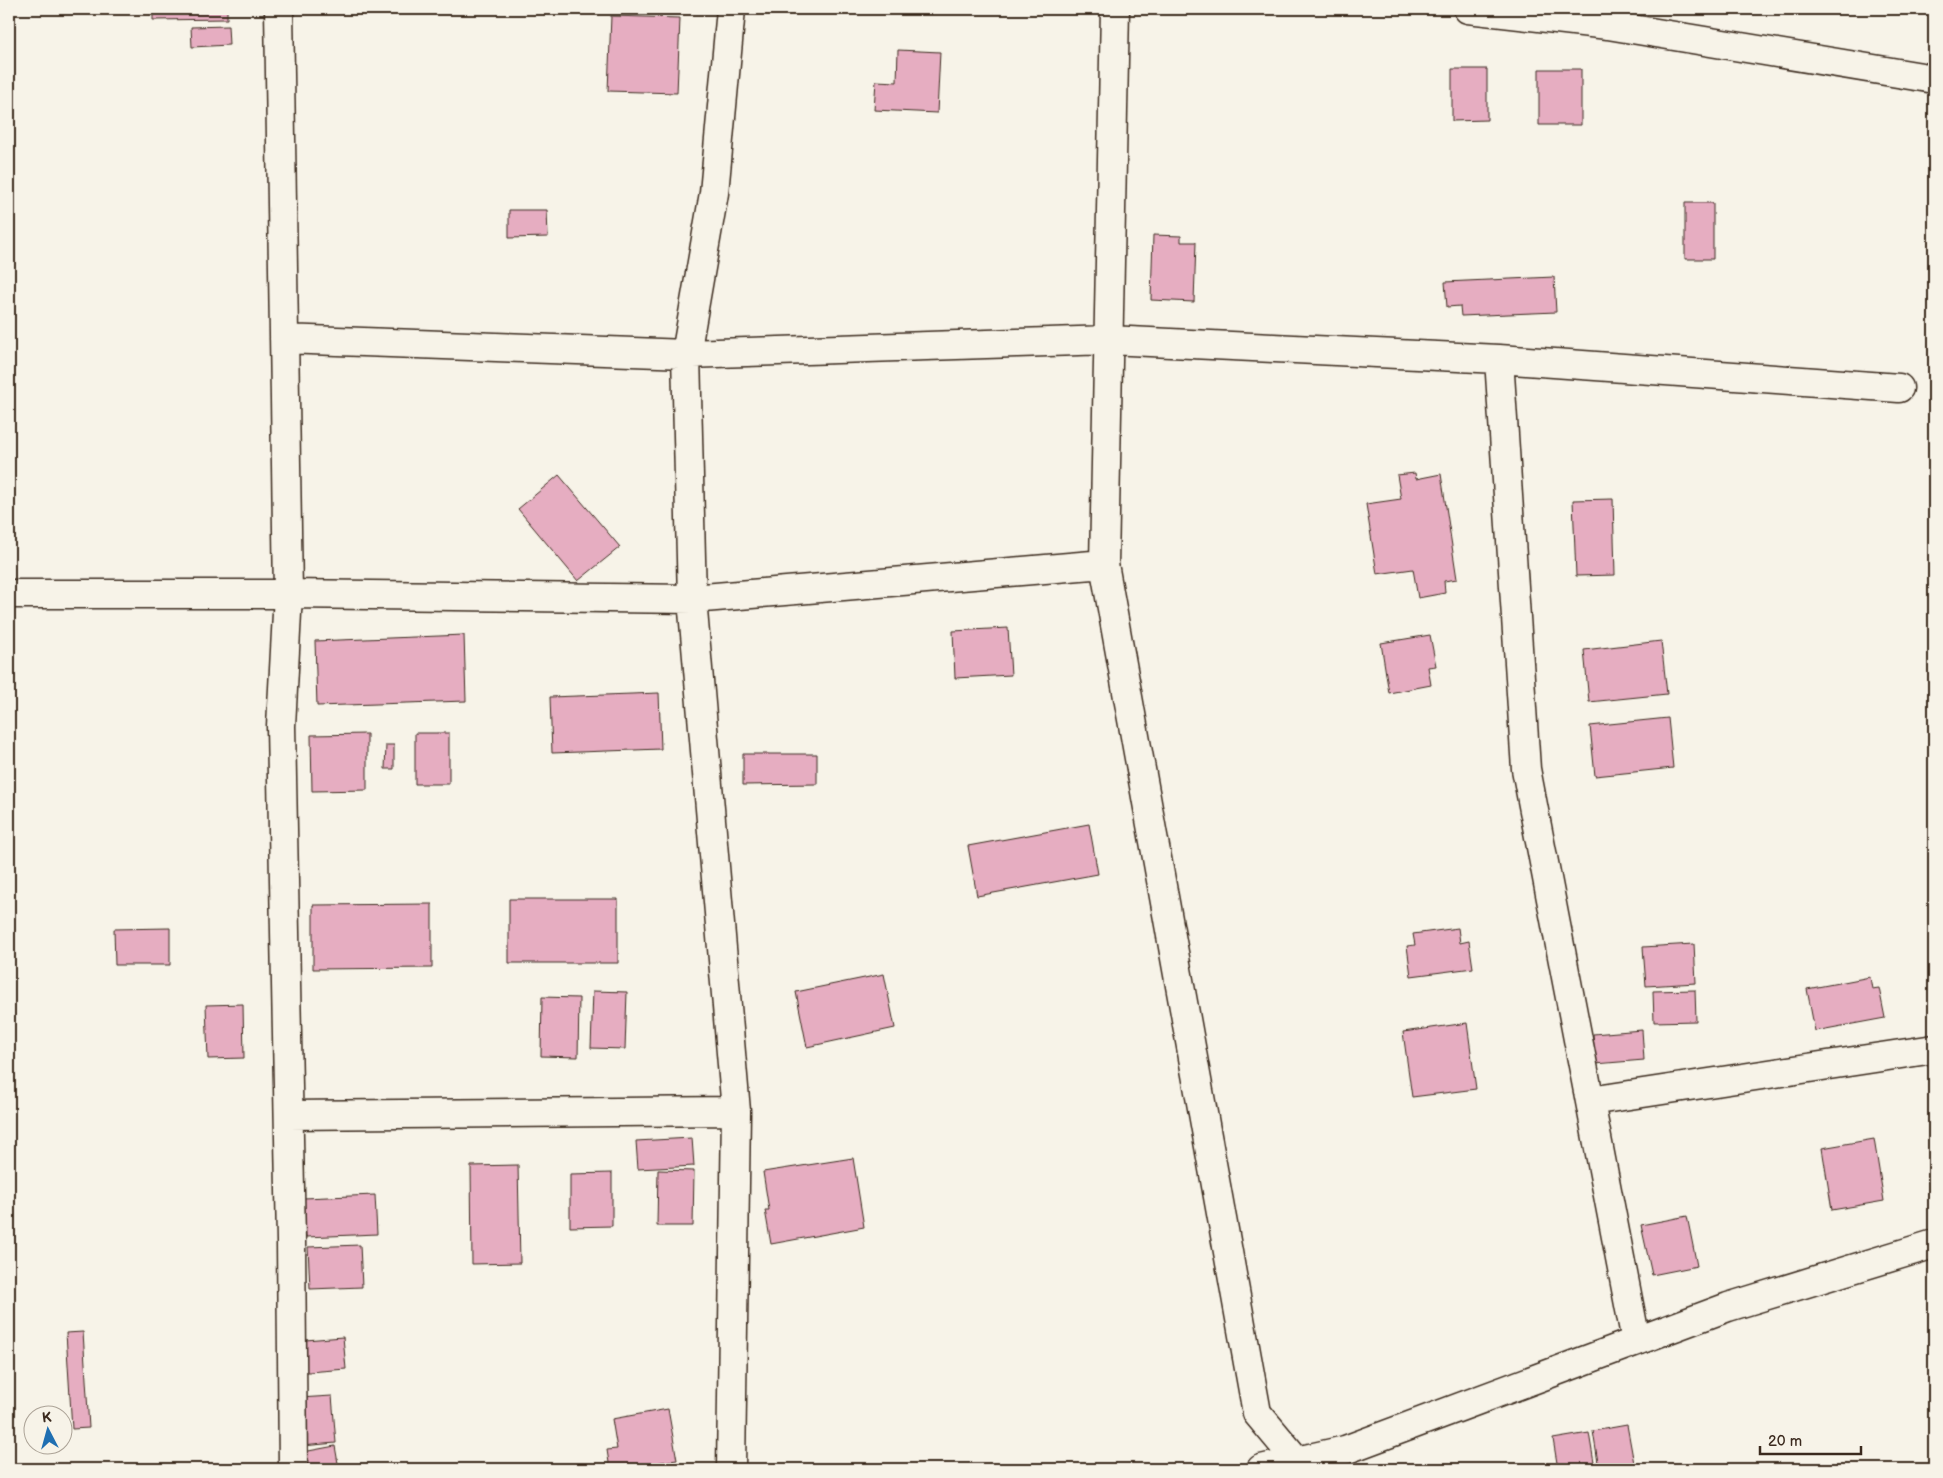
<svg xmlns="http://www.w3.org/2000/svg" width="1943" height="1478" viewBox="0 0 1943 1478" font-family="'Balsamiq Sans',sans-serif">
<rect width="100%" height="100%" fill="#f7f3e8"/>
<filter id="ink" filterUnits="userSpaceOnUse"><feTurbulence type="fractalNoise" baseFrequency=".02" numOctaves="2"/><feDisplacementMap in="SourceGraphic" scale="10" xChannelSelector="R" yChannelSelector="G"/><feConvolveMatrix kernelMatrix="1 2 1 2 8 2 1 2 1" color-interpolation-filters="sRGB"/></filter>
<g filter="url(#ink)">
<path fill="#e6adc1" stroke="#3b2a1e" d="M153,9H227V19L153,20Z
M611,16L680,18L677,93L608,91Z
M228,26L229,45L192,47L191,27Z
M898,50L940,52L937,113L874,110L876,81L897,82Z
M1452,69H1487V120L1452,121Z
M1539,69H1581V125H1539Z
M1685,203H1713V259H1685Z
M509,210H547L548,237L509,238Z
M1153,235L1181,236V242H1196L1194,302L1151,300Z
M1554,277L1556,312L1461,316L1460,306L1447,307L1445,282Z
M1415,473L1416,479L1441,474L1457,579L1444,581L1445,593L1418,598L1413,569L1377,574L1366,504L1401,499L1397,475Z
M559,475L620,547L578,581L518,509Z
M1613,499L1615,575L1576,576L1573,500Z
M1008,628L1011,675L955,678L953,631Z
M464,635L466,701L317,706L315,641Z
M1430,635L1436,666L1428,667L1431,685L1389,693L1381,643Z
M1661,641L1667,694L1589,702L1584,650Z
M659,693L661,749L552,753L550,697Z
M1668,718L1673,768L1595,776L1590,726Z
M415,733H449V784H415Z
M367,734V790L312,791L311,735Z
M386,745H394V769H385Z
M743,754H817V784L743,785Z
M1089,824L1098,874L977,896L968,846Z
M509,899H618V963H509Z
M432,904V968L313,969V905Z
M170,928V965H115L114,929Z
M1458,928L1460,943L1469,941L1473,968L1411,976L1407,946L1415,945L1413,934Z
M1694,944L1696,983L1646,986L1643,947Z
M884,974L895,1028L807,1047L796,992Z
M1870,977L1872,989L1879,988L1885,1018L1815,1031L1807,989Z
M1695,990L1696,1021L1654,1022L1653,991Z
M593,991L627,992L625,1049L591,1048Z
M542,997L579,998L578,1057L541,1056Z
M243,1004L244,1058L208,1059L206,1005Z
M1467,1023L1476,1089L1412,1097L1403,1032Z
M1642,1030L1644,1060L1595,1064L1593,1034Z
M692,1138L694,1166L638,1169L636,1141Z
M1874,1139L1884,1201L1832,1210L1822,1148Z
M853,1158L864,1227L771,1244L765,1210H769L763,1172Z
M518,1165L520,1263L472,1264L471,1166Z
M658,1170L694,1171L693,1226H657Z
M612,1173V1226L570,1227V1174Z
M375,1195L377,1234L306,1237L304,1198Z
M1687,1216L1697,1266L1652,1275L1641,1225Z
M360,1245L362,1287L310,1289L308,1247Z
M83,1332L89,1428L72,1429L66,1333Z
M343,1337L346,1369L296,1373L293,1341Z
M332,1396L336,1443L302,1446L299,1398Z
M668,1409L677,1460L610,1469L607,1450L617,1449L612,1419Z
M1627,1425L1635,1469H1599L1593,1431Z
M1589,1433L1595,1469H1558L1553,1439Z
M335,1446L339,1469H301L298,1453Z"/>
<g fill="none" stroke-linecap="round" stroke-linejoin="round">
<g stroke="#3b2a1e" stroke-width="31">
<path id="minor" d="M279,9L288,594L281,726L291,1241L293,1469
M1115,9L1104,564L1257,1413L1298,1462L1295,1469
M1468,9L1608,25L1934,79
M284,339L686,354L1109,340L1499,359L1899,388
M1499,359L1526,769L1636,1341
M9,594H288L692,599L1104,564
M1590,1101L1934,1049
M289,1115L736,1111
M731,1469L736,1111L692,599L686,354L714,193L731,9
M1261,1469L1345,1450L1728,1307L1934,1244"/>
</g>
<use href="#minor" stroke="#f7f3e8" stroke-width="28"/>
</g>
</g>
<rect width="1943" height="1478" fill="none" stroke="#f7f3e8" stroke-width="30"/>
<rect x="15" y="15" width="1913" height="1448" fill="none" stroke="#3b2a1e" stroke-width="2" filter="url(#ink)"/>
<g transform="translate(48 1430) rotate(354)"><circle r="24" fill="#f7f3e8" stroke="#aca397"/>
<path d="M0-4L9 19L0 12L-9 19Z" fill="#1f6fb2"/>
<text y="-8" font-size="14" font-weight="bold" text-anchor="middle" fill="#3b2a1e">K</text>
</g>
<path d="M1760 1446v8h101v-8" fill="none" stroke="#3b2a1e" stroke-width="2.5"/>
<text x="1768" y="1446" font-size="15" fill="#3b2a1e" stroke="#f7f3e8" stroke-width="4" paint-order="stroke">20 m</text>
</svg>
